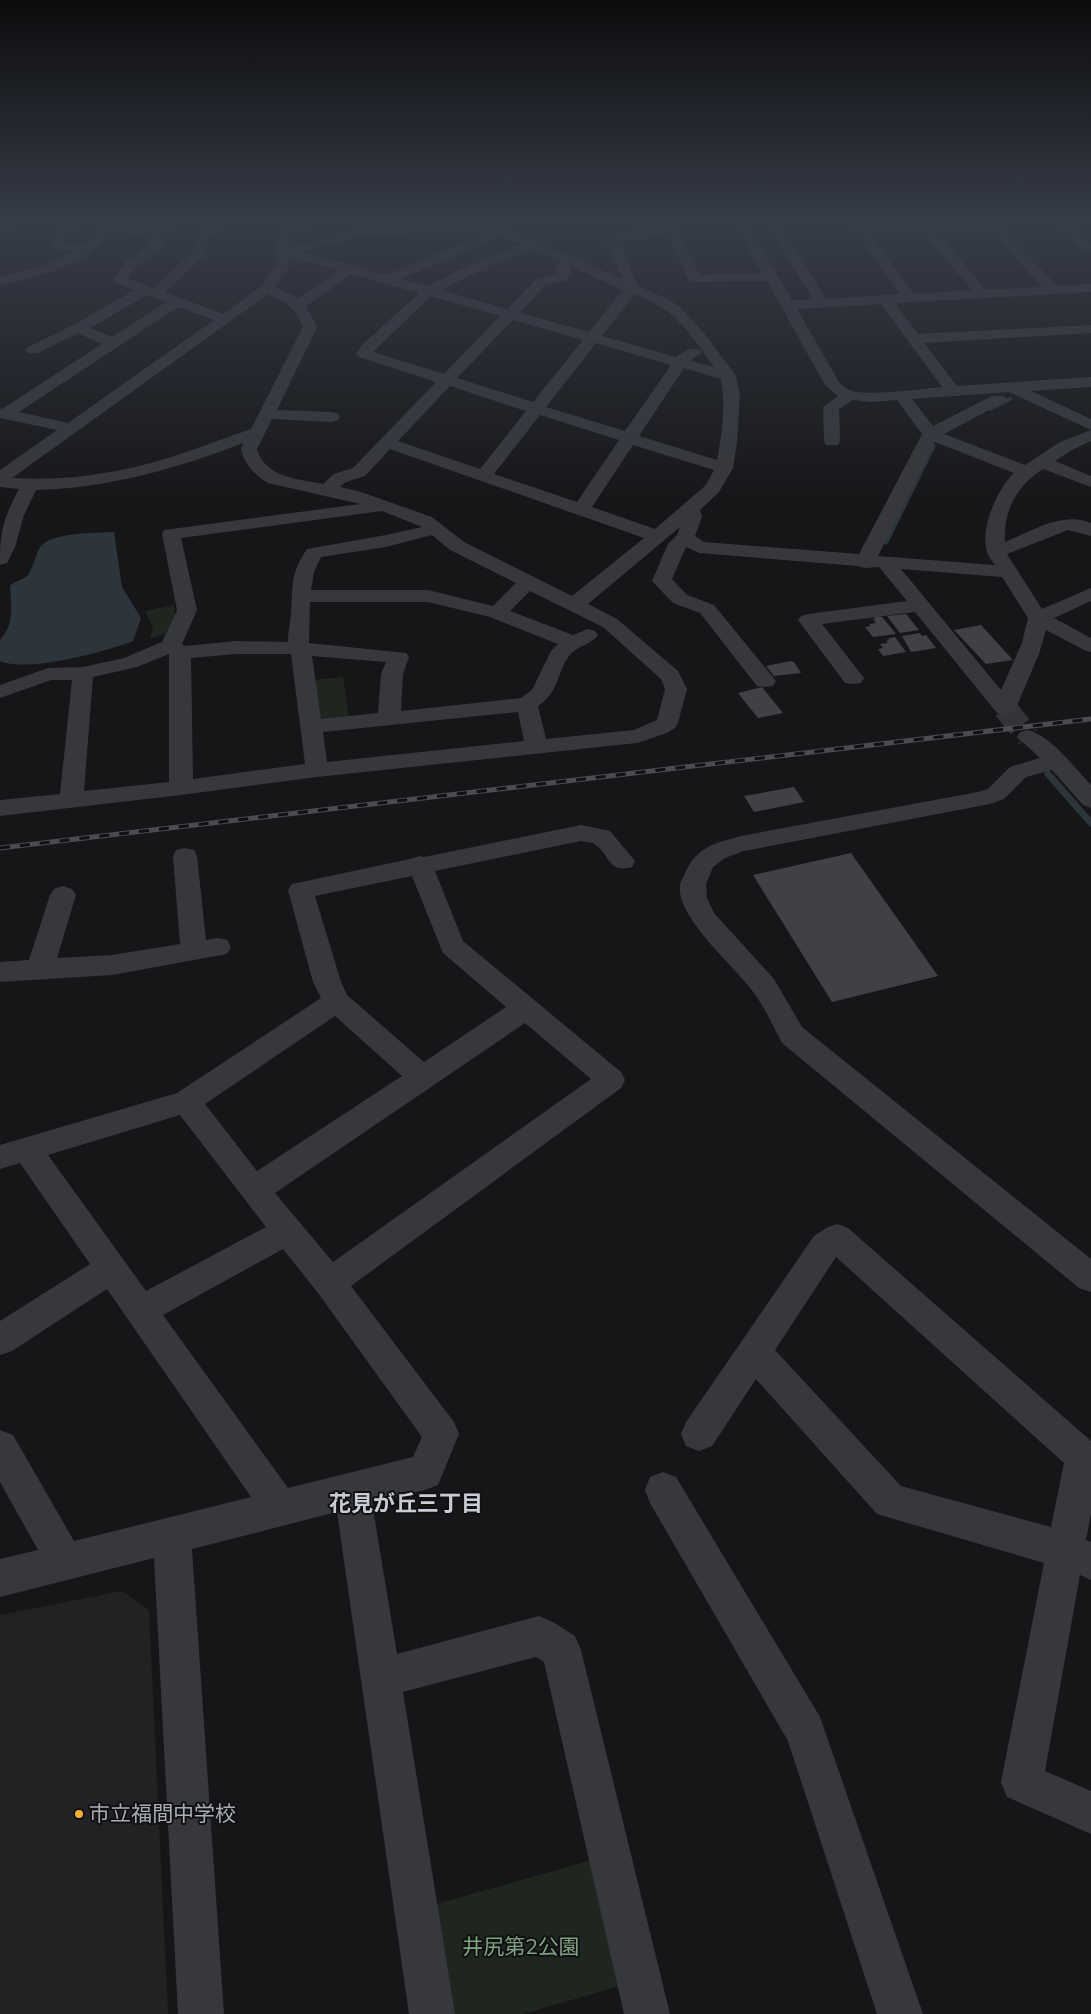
<svg xmlns="http://www.w3.org/2000/svg" width="1091" height="2014" viewBox="0 0 1091 2014" font-family="Mulish,'Noto Sans JP',sans-serif">
<rect width="100%" height="100%" fill="#161618"/>
<path fill="#222225" d="M122,1591L149,1610L168,2014H0V1615Z"/>
<path fill="#1e261f" d="M607,240L610,249L583,262L570,256Z
M174,605V616L166,633L150,639L153,628L145,611Z
M343,677L349,718L326,721L319,716L313,680Z
M592,1860L620,1986L523,2014H453L436,1904Z"/>
<path fill="#2c353c" d="M114,532L122,587L141,618L133,641C105,652 26,673 0,661V640C15,624 11,606 10,586C16,580 21,581 27,576C31,573 36,555 39,549C47,532 97,533 114,532Z"/>
<g fill="none" stroke-linecap="round" stroke-linejoin="round">
<path stroke="#2c353c" stroke-width="4" d="M990,409L1010,399"/>
<path stroke="#2c353c" stroke-width="5" d="M886,542L933,446"/>
<path stroke="#2c353c" stroke-width="7" d="M1048,774L1091,823"/>
</g>
<path fill="#404145" d="M906,614L919,630L900,633L887,616Z
M880,616L883,618L896,634L873,637L865,627L871,626L869,624L876,623L873,619H875L874,617Z
M981,625L1013,660L986,664L954,630Z
M920,633L922,636L926,635L936,648L911,652L902,636Z
M895,637L906,652L883,656L878,649L883,648L880,644L888,643L886,641L889,640L887,639Z
M791,661L794,662L801,673L774,676L766,666Z
M762,687L783,713L758,718L738,693Z
M794,787L804,802L754,812L744,796Z
M851,853L938,976L832,1002L753,875Z"/>
<g fill="none" stroke-linecap="round" stroke-linejoin="round">
<path stroke="#333438" stroke-width="24" stroke-dasharray="24 12" stroke-linecap="butt" d="M1005,708L1028,737"/>
<path fill="#37383d" fill-rule="evenodd" d="M5,222H21L19,225L0,232V223Z
M69,222H82L64,242L83,245L105,222H117L115,225L150,229L161,222H176L174,225L162,232L163,249L161,252L139,264L128,278L153,288L193,252L197,237L204,227L215,222H229L209,238L204,256L165,292L223,314L262,286L276,266L277,243L284,231L300,222H316L293,236L289,248L354,230L405,227L426,222H449L517,232L622,279L607,240C618,229 656,229 672,228L678,232L700,275L762,273L734,222H746L792,300L813,299L770,229L771,226H781L826,299L900,294L853,227L854,224L912,222H996L1057,286L1091,284V292L895,303L918,334L1091,325V333L924,343L957,386L1091,377V387L1031,391L1091,419V430L1009,392L912,399L933,426L992,396H1004L1006,399L1004,402L944,434L1025,465L1060,442L1091,430V441L1072,450L1055,461L1091,476V487L1043,469C1017,485 1003,511 1005,542C1032,531 1062,511 1091,523V536L1068,530L1007,554L1042,609L1091,588V601L1054,618L1091,638V652L1084,650L1046,630L1039,654L1016,708L1013,713L1005,715L997,713L915,612L822,624L864,678L861,683L853,684L845,683L798,620L801,616L808,614L907,601L879,567L865,568L858,566L699,553L686,547L672,579L687,595L714,605L776,681L773,686L765,687L757,686L700,613L673,603L652,581L668,544L677,535L680,527L588,604L617,619L678,671L687,689L678,723L675,728L667,733L637,743L317,777L181,795L0,816V800L60,794L72,680H51L0,698V685L48,668L83,667L124,658L162,642L177,610L162,534L164,530L360,504L268,483C255,475 244,464 241,449L243,443C176,469 108,488 36,490L24,515L15,547L7,563L0,565C0,530 3,520 19,489L0,487V470L57,430L0,418V408L2,409L102,344L78,333L38,353H28L25,350L28,347L73,325L135,290L115,283L113,280L126,261L149,247V236L110,232C84,267 41,276 0,285V277L45,265L74,252L50,247L48,244ZM435,227L483,234L386,275L303,252L355,238L406,235ZM987,227L1042,287L986,290L935,229ZM921,229L972,290L914,294L868,231ZM668,236L690,282L767,281L825,385L838,396L823,407L824,441L826,445H838L840,441L839,409L853,400L871,402L897,400L922,434L859,554L704,542L695,536L702,517L700,510L719,492L733,468L737,443L740,395L736,376L704,333L681,308L670,300L638,286L621,242ZM500,237L522,244L468,266L427,286L400,279ZM532,249L561,262L554,269L558,273L537,278L507,309L441,290L478,272ZM289,258L339,270L298,298L275,287L290,266ZM572,267L623,290L589,332L520,313L546,284L566,281L572,273L569,269ZM352,274L419,293L362,345L356,354L359,357L436,382L353,468L334,474L323,484C299,479 265,478 257,449L272,419L332,422L338,420L340,417L338,414L332,412L277,410L317,327L306,306ZM268,294C286,302 296,309 303,327L251,429C230,436 210,444 189,451C132,471 72,482 12,478ZM634,294C642,298 651,301 659,306C682,319 699,346 714,367L690,361L702,352L699,349H689L676,357L602,336ZM147,295L166,302L112,337L90,328ZM431,296L500,316L444,374L373,352ZM881,304L942,387C921,389 870,396 852,391C847,389 843,386 839,382L797,309ZM178,307L214,320L68,423L19,412ZM513,320L583,340L533,402L457,378ZM596,343L671,365L625,431L546,407ZM684,368L721,379C726,405 722,434 717,460L639,436ZM450,386L526,411L480,469L398,441ZM540,415L619,440L577,502L494,474ZM935,442L1014,473C997,489 980,528 987,552C988,556 992,561 995,565L878,556ZM633,445L714,470L706,485L655,529L592,507ZM390,449L644,538L572,596L464,542L432,517L358,491L340,487L346,482L365,476ZM382,511L422,527L386,535L307,549C290,574 293,585 291,614C290,623 288,632 288,642L236,641L185,646L182,644L197,610L181,538ZM432,535L450,550L516,583L493,606L428,590H311L314,572L321,557L386,547ZM901,569L1002,577L1028,618L1022,643L1001,690ZM530,591L603,627L661,679L665,689L657,720L634,730L546,739L538,706C560,691 556,674 569,656C576,646 591,645 598,635L595,631L588,629L573,635L510,611ZM310,602H428L490,617L558,644L551,651L532,690L521,698L401,711L403,674L409,657L406,653L309,643ZM169,654V782L84,791L93,677L137,667ZM236,654H291L305,764L193,779L191,658ZM312,656L386,662L381,674L378,713L321,719ZM518,712L524,741L327,762L323,732Z
M1054,222H1067L1091,243V251L1080,248Z
M1028,730C1051,736 1075,768 1091,785V808L1083,805L1052,770L1026,777L1004,799L990,804L744,851L725,858L713,867L706,884L707,898L714,913L774,979L802,1027L1091,1259V1292L1079,1288L782,1043C773,1026 765,1008 754,993C735,966 676,918 680,885C681,880 684,875 686,871C698,846 716,843 741,836L978,792L988,789L1010,767L1040,758L1017,737L1020,732Z
M581,825L610,831L635,861L632,867C607,874 610,853 593,843C590,842 584,842 581,841L435,871L463,941L621,1072L625,1080L621,1088L351,1286L454,1422L459,1434L438,1485L425,1490L372,1503L397,1654L539,1616L553,1622L575,1636L581,1650L670,2014H624L544,1662L536,1657L403,1692L455,2014H409L337,1512L192,1549L224,2014H178L154,1558L0,1597V1559L38,1550L0,1482V1430L13,1435L74,1541L251,1497L107,1289L12,1351L0,1355V1321L90,1264L20,1163L0,1169V1145L177,1093L321,998L313,982L288,890L292,884L410,859L420,856L424,857ZM412,876L443,953L506,1007L424,1062L347,995L341,982L315,896ZM335,1016L402,1076L257,1171L205,1104ZM525,1023L591,1079L333,1262L275,1193ZM180,1115L266,1227L146,1291L48,1155ZM283,1249L318,1293L422,1437L413,1457L288,1488L163,1315Z
M185,848L194,850L197,856L206,940L218,938L227,940L231,947L227,954L112,975L0,982V962L29,960L50,895L54,889L63,886L72,889L76,895L57,958L112,955L180,944L173,856L176,850Z
M837,1224L848,1228L1091,1441V1513L1086,1540L1091,1542V1580L1080,1575L1045,1771L1091,1791V1834L1007,1797L1001,1782L1044,1563L877,1514L756,1379L712,1446L699,1451L686,1446L681,1434L686,1422L814,1236L826,1228ZM836,1257L1064,1463L1051,1527L901,1486L775,1350Z
M663,1472L676,1477L820,1717L923,2014H877L788,1741L650,1503L645,1490L650,1477Z"/>
<g stroke="#4a4c52" stroke-width="5">
<path id="rail" d="M0,848L1091,719"/>
</g>
<use href="#rail" stroke="#111113" stroke-width="3" stroke-dasharray="10" stroke-linecap="butt"/>
</g>
<linearGradient id="sky" x2="0" y2="1"><stop stop-color="#0c0c0d"/><stop offset="0.44" stop-color="#363c48"/><stop offset="1" stop-color="#363c48" stop-opacity="0"/></linearGradient>
<rect width="1091" height="504" fill="url(#sky)"/>
<circle fill="#f2b134" stroke="#111113" stroke-width="2" cx="79" cy="1814" r="5"/>
<g text-anchor="middle" stroke-width="4" stroke-linejoin="round" paint-order="stroke">
<g font-size="21" fill="#a8adb8" stroke="#111113" text-anchor="start">
<text x="89" y="1821">市立福間中学校</text>
</g>
<g font-size="21" fill="#7fa381" stroke="#111113">
<text x="521" y="1954">井尻第2公園</text>
</g>
<g font-size="22" font-weight="bold" fill="#c9ccd4" stroke="#111113">
<text x="406" y="1511">花見が丘三丁目</text>
</g>
</g>
</svg>
